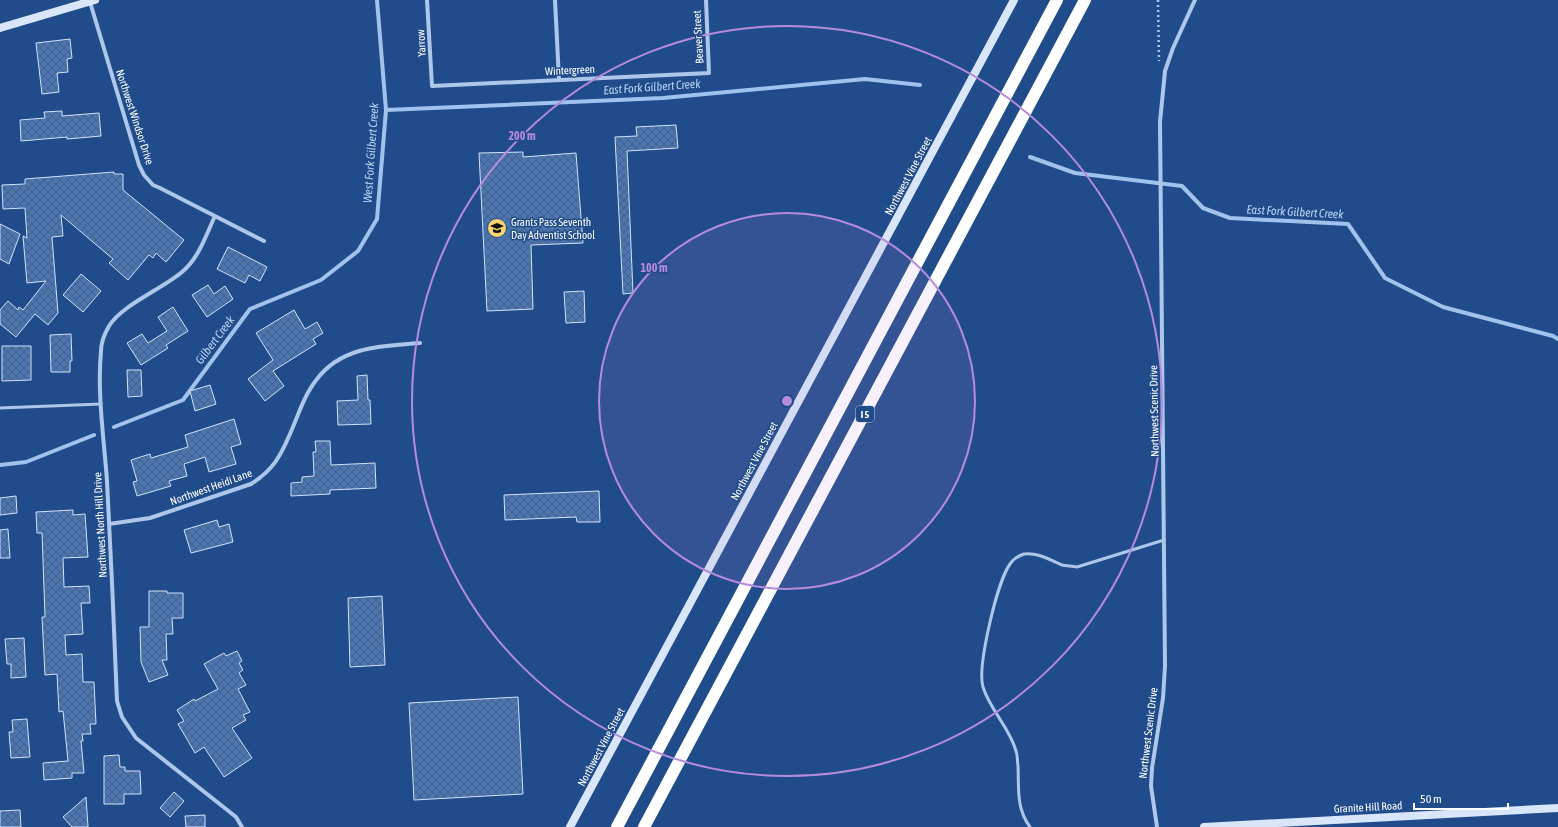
<svg xmlns="http://www.w3.org/2000/svg" width="1558" height="827" viewBox="0 0 1558 827" font-family="'Asap Condensed',sans-serif">
<defs>
<pattern id="building-cross-hatch" width="8" height="8" patternUnits="userSpaceOnUse"><rect width="8" height="8" fill="#4975b2"/><path d="M0 0l8 8M0 8l8-8" fill="none" stroke="#4a607f"/></pattern>
</defs>
<rect width="100%" height="100%" fill="#214c8b"/>
<g fill="none" stroke-linecap="round" stroke-linejoin="round">
<path stroke="#a1c2ec" stroke-width="4" d="M386,110L663,98L865,79L920,85
M1030,157L1075,173L1182,186L1203,208L1230,218L1348,224L1385,278L1443,307L1553,336L1558,339
M114,427L183,400L250,309L321,280L358,251L377,219L386,110L377,0
M0,465L26,462L94,435"/>
</g>
<path fill="url(#building-cross-hatch)" stroke="#d2e2f8" d="M70,39L72,58L67,59L68,72L57,73L59,92L42,94L36,43Z
M62,111V116L99,113L101,136L67,139V137L21,141L20,120L45,118L44,112Z
M676,125L678,148L627,151L633,293L623,294L615,137L637,136L636,127Z
M523,152V157L576,153L583,243L531,245L533,309L487,311L479,153Z
M114,172V174H123V190L184,240L166,262L156,253L153,258L149,255L128,280L109,263L113,259L61,215L63,236L52,237L58,313L48,325L35,314L16,337L0,324V310L8,301L18,310L19,307L23,310L46,281L27,283L23,236L27,238L25,208L3,209L2,185L25,184V179Z
M0,224L20,234L9,264L0,259Z
M228,247L267,267L260,281L249,275L245,283L217,269Z
M81,274L101,291L83,312L63,295Z
M208,285L214,294L225,286L233,299L207,317L192,295Z
M584,291L585,322L566,323L564,292Z
M173,307L188,331L166,345L168,348L141,365L127,343L142,334L148,343L167,331L158,317Z
M294,310L305,329L317,322L323,333L313,339L316,344L273,371L284,386L265,401L248,379L273,360L256,333Z
M71,334L72,361H70V372H51L50,335Z
M2,346H31V380L2,381Z
M127,370H141L142,396L128,397Z
M367,375L368,400H370L371,424L338,425L337,401L358,400L357,376Z
M210,385L216,404L195,411L190,391Z
M234,419L241,444L231,447L236,464L209,472L205,457L184,464L187,476L169,481L171,486L137,496L133,482L137,481L131,460L150,454L151,458L188,447L185,435Z
M315,441H330L331,465L375,463L376,488L330,490V494L291,496V483L302,482V477L314,476L313,452H316Z
M599,491L600,522H577L576,517L505,520L504,495Z
M16,496L17,513L0,515V498Z
M73,510V515L85,514L88,557L63,558L64,587L89,586L90,603H81L83,634L65,635L66,655L82,654L83,682H94L96,724H90L91,734H82L83,741H81L84,773H72V778L44,780L43,763L68,761L63,711L59,712L57,674L45,675L42,617H45L42,533H37L36,512Z
M217,520L219,527L229,524L233,542L191,553L184,530Z
M8,529L10,558H0V530Z
M149,591H167V593H183V618H172L173,634H166L167,660H162L168,675L149,682L141,662L140,627H149Z
M382,596L385,665L350,667L348,598Z
M24,638L26,677L11,678V664H7L5,639Z
M237,651L242,661L239,663L243,670L239,673L246,685L238,689L250,712L243,715L246,720L232,728L252,758L224,777L204,747L195,753L178,724L184,721L177,710L194,699L195,701L218,689L204,664L224,653L226,656Z
M518,697L523,794L414,800L409,703Z
M27,719L30,757L11,758L9,732H13L12,720Z
M119,755L120,767H125V771H140L141,794H124V804H104V756Z
M174,792L184,801L170,817L160,808Z
M86,797L88,827H72L63,817Z
M20,810L21,827H0V811Z
M205,815V827H186L185,816Z"/>
<g fill="none" stroke-linecap="round" stroke-linejoin="round">
<path stroke="#adc7eb" stroke-width="2.5" stroke-dasharray="2 3" stroke-linecap="butt" d="M1158,0L1159,61"/>
<path stroke="#adc7eb" stroke-width="3" d="M0,408L101,404
M1030,827C1016,808 1019,789 1018,766C1017,761 1018,756 1016,751C1010,728 990,710 983,687C977,667 997,582 1010,564C1013,559 1018,556 1024,554C1037,552 1050,560 1062,565C1066,566 1072,566 1077,567L1164,540"/>
<path stroke="#adc7eb" stroke-width="4" d="M427,0L432,86L709,73L706,0
M555,0L559,80
M90,2L139,165L144,175L153,185L160,188L264,241
M215,216C206,235 199,258 182,272C162,289 122,305 109,326C105,333 101,343 101,351C97,393 104,439 107,481C111,554 114,628 117,701L122,717L136,738L226,809L236,817L242,827
M109,524L150,518L251,484C273,470 280,457 290,434C298,416 304,395 317,379C342,346 383,346 420,343
M1157,827L1151,786L1152,768L1163,698L1165,666L1160,122L1165,71L1173,48L1195,0"/>
<path stroke="#d9e6f9" stroke-width="8" d="M0,28L95,0
M570,827L1014,0
M1204,827L1558,808"/>
<path stroke="#fff" stroke-width="12" d="M617,827L1057,0
M644,827L1085,0"/>
</g>
<circle cx="787" cy="401" r="188" fill="#b68bdc" fill-opacity=".12"/>
<g fill="none" stroke="#b68bdc" stroke-width="2">
<circle cx="787" cy="401" r="188"/>
<circle cx="787" cy="401" r="375"/>
</g>
<defs>
<g id="school-disc" transform="scale(1)"><circle r="9.5" fill="#f8d46e" stroke="#214c8b"/><path d="M0-5L7-2L0 1L-7-2ZM-4 1L0 2.5L4 1V4Q0 6-4 4Z" fill="#111"/></g>
</defs>
<g fill-rule="evenodd">
<use href="#school-disc" x="497" y="228"/>
</g>
<g text-anchor="middle" stroke-width="3" stroke-linejoin="round" paint-order="stroke">
<rect fill="#214c8b" stroke="#bcc9dc" stroke-width="1" x="856" y="406" width="18" height="16" rx="3"/>
<g font-size="10" font-weight="bold" fill="#fff">
<text x="865" y="418">I 5</text>
</g>
<g font-size="11" fill="#fff" stroke="#214c8b">
<text transform="translate(698 37) rotate(-93)" y="4">Beaver Street</text>
<text transform="translate(421 43) rotate(-93)" y="4">Yarrow</text>
<text transform="translate(570 70) rotate(-3)" y="4">Wintergreen</text>
<text transform="translate(135 117) rotate(72)" y="4">Northwest Windsor Drive</text>
<text transform="translate(908 176) rotate(-62)" y="4">Northwest Vine Street</text>
<text transform="translate(1154 411) rotate(-91)" y="4">Northwest Scenic Drive</text>
<text transform="translate(754 461) rotate(-62)" y="4">Northwest Vine Street</text>
<text transform="translate(211 487) rotate(-20)" y="4">Northwest Heidi Lane</text>
<text transform="translate(100 525) rotate(-93)" y="4">Northwest North Hill Drive</text>
<text transform="translate(1148 733) rotate(-83)" y="4">Northwest Scenic Drive</text>
<text transform="translate(601 747) rotate(-62)" y="4">Northwest Vine Street</text>
<text transform="translate(1368 807) rotate(-3)" y="4">Granite Hill Road</text>
</g>
<g font-size="11" fill="#fff" stroke="#214c8b" text-anchor="start">
<text x="511" y="226">Grants Pass Seventh<tspan x="511" dy="13">Day Adventist School</tspan></text>
</g>
<g font-size="12" font-style="italic" fill="#b9d2f2" stroke="#214c8b">
<text transform="translate(652 87) rotate(-4)" y="4">East Fork Gilbert Creek</text>
<text transform="translate(371 153) rotate(-86)" y="4">West Fork Gilbert Creek</text>
<text transform="translate(1295 212) rotate(3)" y="4">East Fork Gilbert Creek</text>
<text transform="translate(215 340) rotate(-53)" y="4">Gilbert Creek</text>
</g>
</g>
<circle cx="787" cy="401" r="6" fill="#b68bdc" stroke="#214c8b" stroke-width="2"/>
<g font-size="12" text-anchor="middle" font-weight="bold" fill="#b68bdc" stroke="#214c8b" stroke-width="3" stroke-linejoin="round" paint-order="stroke">
<text x="522" y="140">200 m</text>
<text x="654" y="272">100 m</text>
</g>
<path d="M1414 803v6h94v-6" fill="none" stroke="#ffffff" stroke-width="2"/>
<text x="1420" y="803" font-size="12" fill="#ffffff" stroke="#214c8b" stroke-width="3" paint-order="stroke">50 m</text>
</svg>
